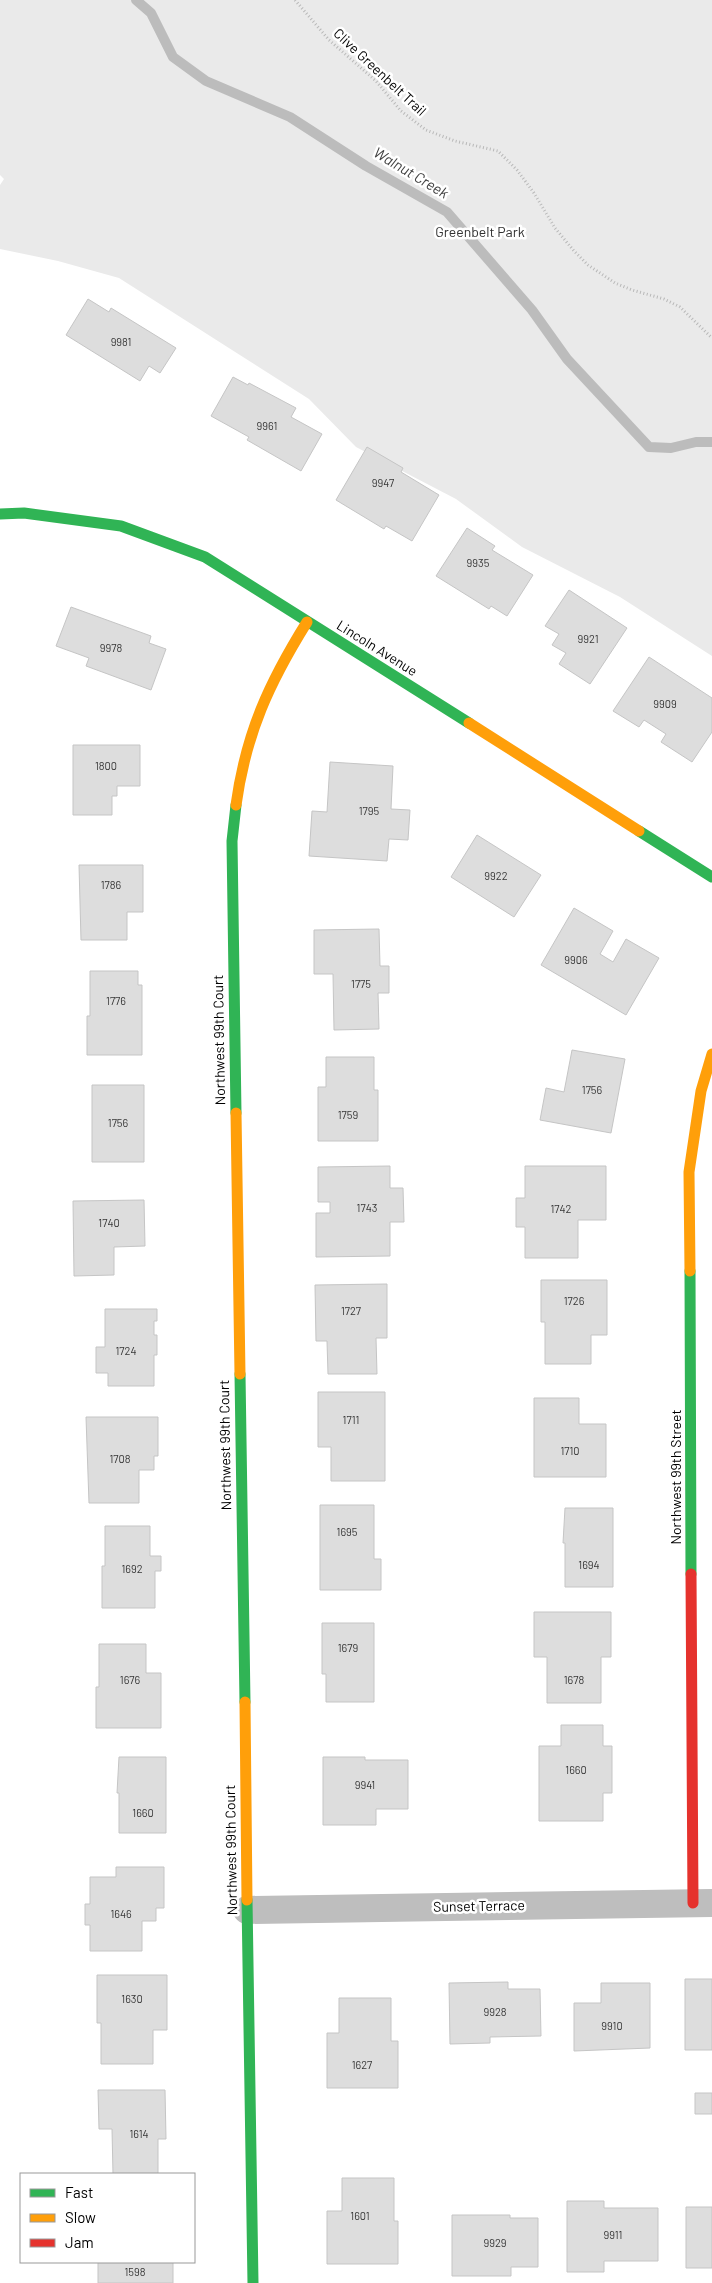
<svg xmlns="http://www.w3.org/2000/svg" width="712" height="2283" viewBox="0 0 712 2283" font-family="Barlow,sans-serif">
<rect width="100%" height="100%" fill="#fff"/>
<path fill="#eaeaea" d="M0,0H712V656L620,597L522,547L456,499L356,447L309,399L119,278L58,261L0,249V185L4,179L0,175Z"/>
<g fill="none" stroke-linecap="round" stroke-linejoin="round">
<path stroke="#bcbcbc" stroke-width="10" d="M136,0L151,13L173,57L206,81L290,117L366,166L447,212L532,310L567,359L649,447L671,448L696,442H712"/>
</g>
<path fill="#ddd" stroke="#c5c5c5" d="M88,299L109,312L111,308L176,348L160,373L149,366L140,381L66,335Z
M233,377L248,385L249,383L296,408L291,417L322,434L301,471L247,440L249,437L211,416Z
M367,447L403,468L401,472L439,495L412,541L386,526L384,529L336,500Z
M467,528L495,546L492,550L533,575L507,616L491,606L489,609L436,576Z
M569,590L627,628L590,684L559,664L566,653L552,645L559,634L545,626Z
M71,607L151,636L149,643L166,649L151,690L86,666L89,658L56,646Z
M649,657L712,698V732L692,762L661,742L666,734L644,720L639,727L613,711Z
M73,745H140V786H117V796H112V815H73Z
M330,762L393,766L391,809L410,810L408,840L389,839L387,861L309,856L312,811L327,812Z
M477,835L541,875L514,917L451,877Z
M79,865H143V912H127V940H81Z
M574,908L613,931L600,954L613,962L626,939L659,958L626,1015L541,965Z
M379,929L380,966H389V993H378L379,1029L334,1030L333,974H314V930Z
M90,971H138V985H142V1055H87V1016H90Z
M572,1050L625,1059L611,1133L540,1120L546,1088L564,1092Z
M326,1057H374V1090H378V1141H318V1087H326Z
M92,1085H144V1162H92Z
M390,1166V1188H403L404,1222H390V1256L316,1257V1213H330V1202H318V1167Z
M525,1166H606V1220H578V1258H525V1227H516V1198H525Z
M144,1200L145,1246L114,1247V1275L74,1276L73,1201Z
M541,1280H607V1335H591V1364H545V1322H541Z
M387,1284V1338H376L377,1374H328L327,1341H316L315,1285Z
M105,1309H157V1321H154V1335H157V1355H154V1386H108V1373H96V1347H105Z
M318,1392H385V1481H331V1447H318Z
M534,1398H579V1424H606V1477H534Z
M86,1417H158V1456H154V1470H139V1503H89Z
M320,1505H374V1559H381V1590H320Z
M565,1508H613V1587H565V1543H563Z
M105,1526H150V1556H161V1571H155V1608H102V1566H105Z
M534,1612H611V1657H601V1703H547V1657H534Z
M322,1623H374V1702H326V1674H322Z
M99,1644H146V1673H161V1728H96V1687H99Z
M561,1725H603V1746H612V1793H603V1821H539V1746H561Z
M119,1757H166V1833H119V1793H117Z
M323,1757H365V1760H408V1809H376V1825H323Z
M116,1867H164V1908H156V1921H142V1951H90V1925H85V1904H90V1877H116Z
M97,1975H167V2030H153V2064H101V2023H97Z
M685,1979H712V2050H685Z
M508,1982V1989H540L541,2036L490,2037V2043L450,2044L449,1983Z
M601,1983H650V2048L574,2051V2003H601Z
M339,1998H391V2041H398V2088H327V2033H339Z
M98,2090H165L166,2139H158V2174H113L112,2129H99Z
M695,2093H712V2114H695Z
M342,2178H394V2221H398V2264H327V2211H342Z
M567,2201H604V2208H658V2261H604V2272H567Z
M686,2207H712V2268H686Z
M452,2215H510V2218H538V2267H511V2276H452Z
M98,2262H173V2283H98Z"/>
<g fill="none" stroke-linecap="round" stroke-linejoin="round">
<path stroke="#b8b8b8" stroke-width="3" stroke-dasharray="1 2.5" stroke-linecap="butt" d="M295,0L329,40L376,81L401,111L426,130L455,141L498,151L517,170L534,193L555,228L574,251L588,265L615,283L632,290L664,299L680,307L712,338"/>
<path stroke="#bebebe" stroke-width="28" d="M247,1910L712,1903"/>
<path stroke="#30b455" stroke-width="11" d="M0,514L24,513L121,526L205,557L469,723
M639,831L712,877
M236,1113L232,841L236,805
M690,1271L691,1574
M240,1374L245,1702
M247,1900L253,2283"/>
<path stroke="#ff9f0a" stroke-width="11" d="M469,723L639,831
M236,805C246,733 269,683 307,622
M236,1113L240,1374
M690,1271L689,1172L701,1091L712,1054
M245,1702L247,1900"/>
<path stroke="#e5322d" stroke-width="11" d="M691,1574L693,1903"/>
</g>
<g text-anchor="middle" stroke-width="5" stroke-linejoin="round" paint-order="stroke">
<g font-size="11" fill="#373737">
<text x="121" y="346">9981</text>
<text x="267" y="430">9961</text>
<text x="383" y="487">9947</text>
<text x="478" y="567">9935</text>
<text x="588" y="643">9921</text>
<text x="111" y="652">9978</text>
<text x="665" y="708">9909</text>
<text x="106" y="770">1800</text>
<text x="369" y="815">1795</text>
<text x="496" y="880">9922</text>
<text x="111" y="889">1786</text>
<text x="576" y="964">9906</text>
<text x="361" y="988">1775</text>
<text x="116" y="1005">1776</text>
<text x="592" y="1094">1756</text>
<text x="348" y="1119">1759</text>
<text x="118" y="1127">1756</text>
<text x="367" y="1212">1743</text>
<text x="561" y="1213">1742</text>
<text x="109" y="1227">1740</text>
<text x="574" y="1305">1726</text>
<text x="351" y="1315">1727</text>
<text x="126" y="1355">1724</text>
<text x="351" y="1424">1711</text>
<text x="570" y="1455">1710</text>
<text x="120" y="1463">1708</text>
<text x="347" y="1536">1695</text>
<text x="589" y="1569">1694</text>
<text x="132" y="1573">1692</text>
<text x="348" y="1652">1679</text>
<text x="130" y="1684">1676</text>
<text x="574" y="1684">1678</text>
<text x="576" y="1774">1660</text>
<text x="365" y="1789">9941</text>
<text x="143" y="1817">1660</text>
<text x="121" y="1918">1646</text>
<text x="132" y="2003">1630</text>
<text x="495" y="2016">9928</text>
<text x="612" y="2030">9910</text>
<text x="362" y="2069">1627</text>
<text x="139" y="2138">1614</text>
<text x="360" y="2220">1601</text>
<text x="613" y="2239">9911</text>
<text x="495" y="2247">9929</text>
<text x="135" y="2276">1598</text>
</g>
<g font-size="14" fill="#000" stroke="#fff">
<text transform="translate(380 72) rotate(43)" y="5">Clive Greenbelt Trail</text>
<text transform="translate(377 648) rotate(32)" y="5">Lincoln Avenue</text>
<text transform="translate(219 1040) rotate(-91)" y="5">Northwest 99th Court</text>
<text transform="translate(225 1445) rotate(-91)" y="5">Northwest 99th Court</text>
<text transform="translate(676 1477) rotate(-90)" y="5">Northwest 99th Street</text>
<text transform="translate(231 1850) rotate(-91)" y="5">Northwest 99th Court</text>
<text transform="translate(479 1906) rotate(-1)" y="5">Sunset Terrace</text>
</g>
<g font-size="14" fill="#303030" stroke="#fff">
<text x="480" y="237">Greenbelt Park</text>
</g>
<g font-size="15" font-style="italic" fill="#414141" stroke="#fff">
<text transform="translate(411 173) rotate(31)" y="5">Walnut Creek</text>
</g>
</g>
<rect x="20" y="2173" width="175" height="90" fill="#ffffff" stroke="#999999"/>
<rect x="30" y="2189" width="25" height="8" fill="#30b455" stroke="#999999"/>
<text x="65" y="2198" font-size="15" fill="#000000">Fast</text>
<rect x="30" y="2214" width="25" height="8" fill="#ff9f0a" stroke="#999999"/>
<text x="65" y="2223" font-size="15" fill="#000000">Slow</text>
<rect x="30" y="2239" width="25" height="8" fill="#e5322d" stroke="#999999"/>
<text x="65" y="2248" font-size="15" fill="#000000">Jam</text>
</svg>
